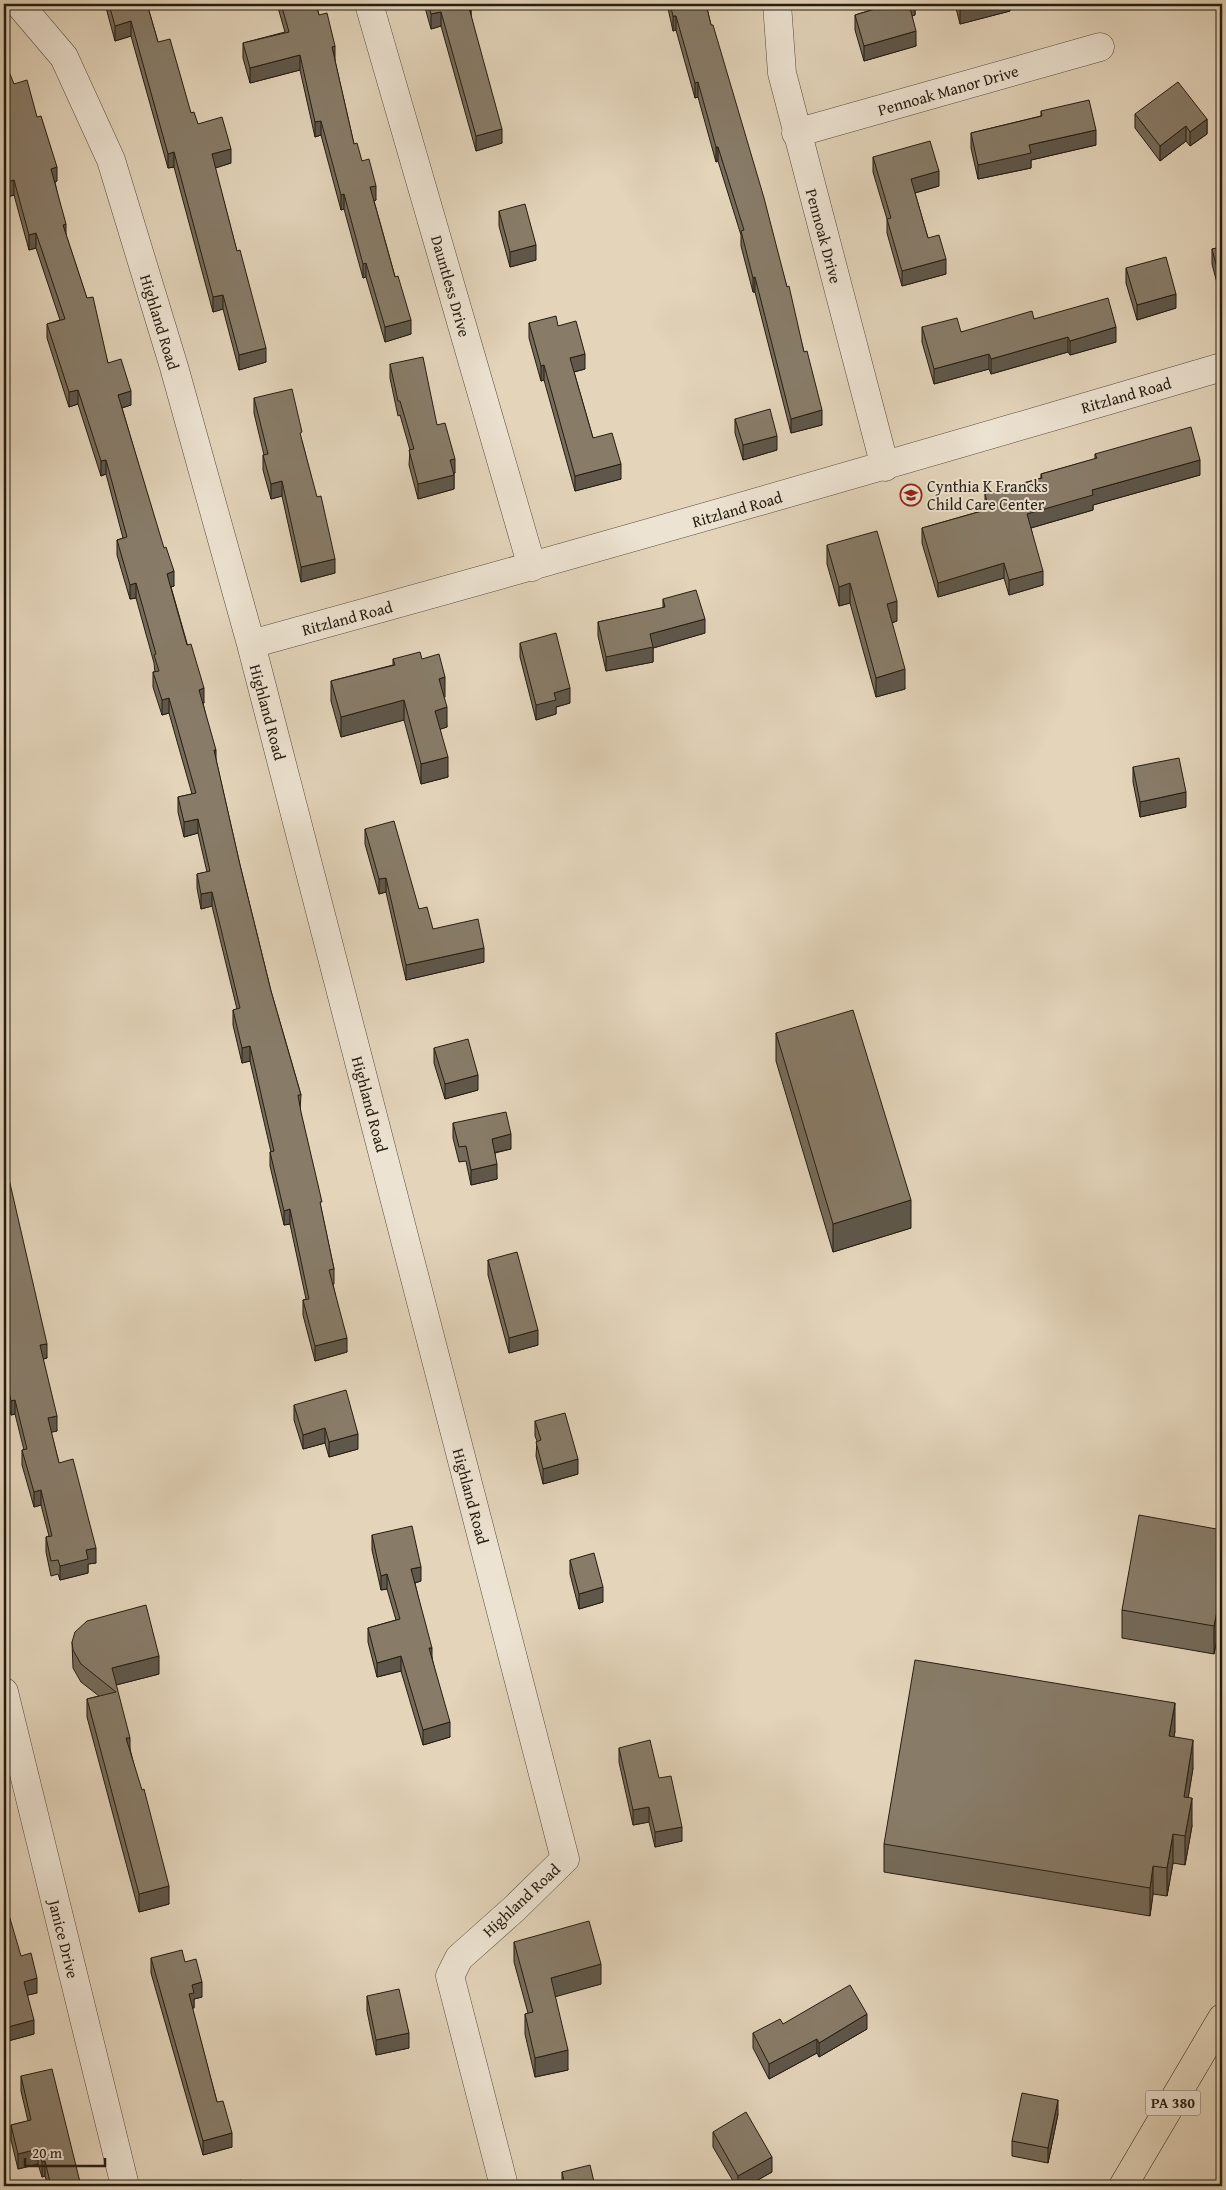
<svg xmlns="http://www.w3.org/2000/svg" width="1226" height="2190" viewBox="0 0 1226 2190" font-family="'Gentium Book Plus',serif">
<rect width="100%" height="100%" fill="#e3d4ba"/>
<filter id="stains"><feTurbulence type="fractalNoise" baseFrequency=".004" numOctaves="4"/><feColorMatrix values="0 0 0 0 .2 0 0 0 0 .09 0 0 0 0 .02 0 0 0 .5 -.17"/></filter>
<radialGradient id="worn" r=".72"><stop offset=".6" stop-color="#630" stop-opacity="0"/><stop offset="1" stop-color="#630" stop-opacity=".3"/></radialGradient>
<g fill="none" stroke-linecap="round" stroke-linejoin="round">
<g stroke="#544b3b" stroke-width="29">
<path id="street" d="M19,4L64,57L111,160L174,367L251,644L565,1859L515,1908L459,1958L450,1976L504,2186
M369,4L532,567
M777,4L782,73L885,467
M796,133L1100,47
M251,644C576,555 899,462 1222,367
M4,1692L125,2186"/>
</g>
<g stroke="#251d11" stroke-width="29">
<path id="primary" d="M1123,2186L1222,2018"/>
</g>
<use href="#street" stroke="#ede3d2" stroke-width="28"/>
<use href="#primary" stroke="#e3d4ba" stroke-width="28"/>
</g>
<path fill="#756b5a" stroke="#251d11" d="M105,4H147L158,42L191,113L198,124L231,163L215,168L266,362L239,370L223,309L213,312L174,167L168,168L131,36L115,41Z
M277,4H316L319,15L335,61L354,144L362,161L376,200L374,201L411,334L385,342L366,277L363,278L344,209L341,210L321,135L315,137L300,70L250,83L243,58V43L285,32Z
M424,4H471V16L502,143L476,151L441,26L431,29Z
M667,4H706L711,25L787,287L804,352L822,425L791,433L755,292H753L741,246V235L718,161L716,162L698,97L695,98L676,30L673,31Z
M870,4H915V15L912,16L916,46L864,61L855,30V15L871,10Z
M955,4H1010V11L960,24Z
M4,76L14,84L57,181L55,182L66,235L108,363L131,405L122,408L174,586L171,587L204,703H203L240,865L271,991L301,1095L300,1110L334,1269V1284H333L347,1352L315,1361L303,1315V1300L306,1299L290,1224L284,1225L270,1166V1152H271L250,1061L242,1063L233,1025V1010L237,1009L212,906L201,909L197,888V874L207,872L198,833L184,837L178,812V797L192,794L169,713L162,715L153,687V672H155L154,663L136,598L130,599L117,555V540L123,538L106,474L101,476L78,404L69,407L47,338V324L60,320L36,248L29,250L14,195L7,197L4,187Z
M1041,111L1096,145L1031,160V168L978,179L971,148V133L1041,116Z
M1135,114L1207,119V134L1190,146L1186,141L1160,161L1135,128Z
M873,157L939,186L915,193L928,238L946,274L902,286L887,233V219L873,172Z
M499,211L536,260L510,267L499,226Z
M1222,247V302L1212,264V249Z
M1126,268L1176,308L1137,320L1126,283Z
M1034,319L1116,342L1070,355L1068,352L991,374L989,369L934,384L922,342V327L961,332Z
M529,323L558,326L585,369L574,372L593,438L621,479L575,491L544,380L541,381L529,338Z
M390,364L437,425L455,473L454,474V489L418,499L409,465L410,450L400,415L398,416L390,378Z
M254,398L302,441L335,573L301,582L282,496L271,499L263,470V455H264L254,413Z
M735,419L777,450L743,460L735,433Z
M1095,454L1200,475L1093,505V510L1031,528L1043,585L1009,595L1004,578L938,597L922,543V528L985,510V494L1041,478V474L1095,459Z
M827,545L897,621L892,623L905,689L876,697L850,603L839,606L827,564Z
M663,599L705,633L653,648V662L606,671L598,636V622L663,608Z
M520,643L570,703L556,707V714L536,720L520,657Z
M393,659H422L445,697H444L447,727L440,729L448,777L421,784L404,720L341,737L331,701V681L393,665Z
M1133,767L1186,807L1140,817L1133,782Z
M365,829L433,929L484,962L406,980L386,892L379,894L365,844Z
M776,1033L911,1228L833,1252L776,1061Z
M434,1048L478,1090L445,1099L434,1063Z
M453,1123L511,1149L495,1153L497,1179L471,1185L466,1161L459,1162L453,1138Z
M4,1166L47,1358L43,1359L57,1431L51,1432L59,1463L96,1563L88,1564V1573L60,1580L58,1574L51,1576L46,1552V1537L49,1536L41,1505L34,1507L22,1465V1450H24L15,1414L11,1415L4,1383Z
M488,1260L538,1345L509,1353L488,1275Z
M294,1405L358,1449L329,1457L325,1443L303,1449L294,1420Z
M535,1421L578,1474L543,1484L536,1456L537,1441L535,1436Z
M1222,1530V1631L1219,1630L1214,1654L1122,1638V1610Z
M372,1535L421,1581L415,1583L450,1737L423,1745L401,1671L377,1677L368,1642V1628L396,1620L387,1589L381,1590L372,1550Z
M570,1560L603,1602L579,1609L570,1574Z
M72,1642L159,1674L116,1685L130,1749L169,1904L139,1912L87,1717V1699L99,1696L81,1682L73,1668Z
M1175,1731L1174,1737L1193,1768L1188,1797L1192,1826L1185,1865L1173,1863L1167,1896L1153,1894L1150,1916L884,1872V1844Z
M619,1748L659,1778L682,1841L655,1847L649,1822L633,1825L619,1762Z
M514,1942L601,1984L555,1996L568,2070L535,2077L525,2034V2014L528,2013L514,1962Z
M21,1956L37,1993L27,1995L34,2034L8,2041L7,2036L4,2037Z
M151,1958L185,1962L202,1997L194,1999V2008H192L217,2102L232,2147L203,2155L151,1973Z
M367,1996L409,2048L376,2055L367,2011Z
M867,2029L819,2057L817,2053L769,2079L753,2048V2033Z
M21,2076L81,2186H48L45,2176L42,2177L38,2164L18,2169L11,2140V2125L28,2121L21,2091Z
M1058,2114L1048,2163L1012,2156V2141Z
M713,2132L772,2172L747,2186H736L713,2147Z
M562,2172L595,2186H562Z"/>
<path fill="#5f574a" stroke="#251d11" d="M468,4H471V18Z
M908,4H915V15L908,17Z
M983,4H1010V11L960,24V10Z
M441,12V26L431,29V14Z
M673,16H676V30L673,31Z
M131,21V36L115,41V26Z
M916,31V46L864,61V46Z
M335,46V61L332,47Z
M300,55V70L250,83V68Z
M698,82V97L695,98V83Z
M1207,119V134L1190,146V132Z
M321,121V135L315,137V122Z
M1186,126V141L1160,161V146Z
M502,129V143L476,151V136Z
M1096,130V145L1031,160V168L978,179V165L1029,145Z
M716,147H718V161L716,162Z
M231,149V163L212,169V154Z
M174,152V167L168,168V154Z
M57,167V181L51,183V169Z
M939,171V186L911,194V179Z
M14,180V195L7,197V182Z
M376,186V200L370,202V187Z
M344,194V209L341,210V195Z
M66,224V239L63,225Z
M36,233V248L29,250V235Z
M536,245V260L510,267V252Z
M946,259V274L902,286V271Z
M366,263V277L363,278V264Z
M755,277V292H753V278Z
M1176,294V308L1137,320V305Z
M223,295V309L213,312V297Z
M411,320V334L385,342V327Z
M1116,327V342L1070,355V341Z
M1068,337V352L991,374V359Z
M266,348V362L239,370V355Z
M585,354V369L570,373V358Z
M989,354V369L934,384V369Z
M544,365V380L541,381V366Z
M78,390V404L69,407V392Z
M131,391V405L118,409V395Z
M822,410V425L791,433V419Z
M777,436V450L743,460V445Z
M455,459V473L450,475V460Z
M106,460V474L101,476V461Z
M1200,460V475L1093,505V510L1027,529V514L1092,490Z
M621,464V479L575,491V476Z
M454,475V489L418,499V484Z
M282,481V496L271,499V484Z
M335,559V573L301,582V567Z
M1004,563V578L938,597V583Z
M174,571V586L167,588V574Z
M1043,571V585L1009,595V580Z
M136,583V598L130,599V585Z
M850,583V603L839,606V587Z
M897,601V621L887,624V604Z
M705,619V633L653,648V662L606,671V657L650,634Z
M905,669V689L876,697V678Z
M445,677V697L439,699V679Z
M204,688V703L199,704V690Z
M570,688V703L556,707V714L536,720V705L554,693Z
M169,698V713L162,715V700Z
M404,700V720L341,737V717Z
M447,707V727L435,731V711Z
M214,750H216V764Z
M448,757V777L421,784V764Z
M1186,792V807L1140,817V802Z
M198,819V833L184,837V822Z
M386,878V892L379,894V879Z
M212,892V906L201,909V894Z
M484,948V962L406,980V965Z
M250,1046V1061L242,1063V1048Z
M478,1075V1090L445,1099V1084Z
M511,1134V1149L492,1153V1139Z
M497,1164V1179L471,1185V1170Z
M911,1200V1228L833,1252V1224Z
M290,1209V1224L284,1225V1211Z
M538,1330V1345L509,1353V1338Z
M347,1338V1352L315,1361V1346Z
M47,1344V1358L40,1360V1345Z
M15,1400V1414L11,1415V1401Z
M57,1416V1431L48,1433V1418Z
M325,1428V1443L303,1449V1435Z
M358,1434V1449L329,1457V1442Z
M578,1459V1474L543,1484V1469Z
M41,1490V1505L34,1507V1492Z
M96,1548V1563L88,1564V1573L60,1580V1566L86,1550Z
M421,1567V1581L411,1584V1569Z
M387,1574V1589L381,1590V1576Z
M603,1587V1602L579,1609V1594Z
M1219,1602V1630L1214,1654V1626Z
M429,1648H432V1662Z
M159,1656V1674L112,1686V1668Z
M401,1656V1671L377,1677V1663Z
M1175,1703V1731L1169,1765V1736Z
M450,1722V1737L423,1745V1730Z
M126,1738H130V1755Z
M1193,1740V1768L1184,1825V1797Z
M1192,1798V1826L1185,1865V1836Z
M649,1807V1822L633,1825V1810Z
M682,1827V1841L655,1847V1832Z
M1173,1834V1863L1167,1896V1868Z
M1153,1866V1894L1150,1916V1888Z
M169,1886V1904L139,1912V1894Z
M601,1964V1984L551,1998V1978Z
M37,1978V1993L24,1996V1982Z
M202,1982V1997L194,1999V2008L189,2009V1994L192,1985Z
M867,2014V2029L819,2057V2043Z
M34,2020V2034L8,2041V2027Z
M7,2021V2036L4,2037V2022Z
M409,2033V2048L376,2055V2040Z
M817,2039V2053L769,2079V2064Z
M568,2050V2070L535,2077V2058Z
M1058,2100V2114L1048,2163V2148Z
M232,2133V2147L203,2155V2141Z
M38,2149V2164L18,2169V2154Z
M772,2157V2172L747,2186H738V2176Z
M45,2161V2176L42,2177V2162Z"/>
<path fill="#887c69" stroke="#251d11" d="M109,4H147L158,42L170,39L191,113L194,112L198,124L222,117L231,149L212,154L237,251L240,250L266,348L239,355L223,295L213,297L174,152L168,154L131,21L115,26Z
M281,4H316L319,15L327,13L335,46L332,47L354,144L357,143L362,161L369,159L376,186L370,187L395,277L398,276L411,320L385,327L366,263L363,264L344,194L341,195L321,121L315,122L300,55L250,68L243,43L289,32Z
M428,4H470H468L502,129L476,136L441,12L431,14Z
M670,4H706L711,25H713L764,198L787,287L789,286L804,352L807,351L822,410L791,419L755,277L753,278L741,231L744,230L718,147H716L698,82L695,83L676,16H673Z
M874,4H909L916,31L864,46L855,15L875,9Z
M959,4H983L960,10Z
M10,74L14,84L27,80L37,117L41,116L57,167L51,169L66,224L63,225L87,298L93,297L108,363L121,359L131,391L118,395L164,548L166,547L174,571L167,574L187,645L191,644L204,688L199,690L216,750H214L240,865L271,991L301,1095H298L301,1112L322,1202H320L334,1269L329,1270L347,1338L315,1346L303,1300L309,1299L290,1209L284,1211L270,1152L274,1151L250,1046L242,1048L233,1010L240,1008L212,892L201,894L197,874L210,871L198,819L184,822L178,797L196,793L169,698L162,700L153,672L159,671L154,655L156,654L136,583L130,585L117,540L127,537L106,460L101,461L78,390L69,392L47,324L65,319L36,233L29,235L14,180L7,182L4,172V76Z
M1178,82L1207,119L1190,132L1186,126L1160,146L1135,114Z
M1089,100L1096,130L1029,145L1031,153L978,165L971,133L1042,116L1041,111Z
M930,141L939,171L911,179L928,238L939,235L946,259L902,271L887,219L891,218L873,157Z
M525,204L536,245L510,252L499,211Z
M1222,247V287L1212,249Z
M1166,257L1176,294L1137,305L1126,268Z
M1108,298L1116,327L1070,341L1068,337L991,359L989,354L934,369L922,327L957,318L961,332L1032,311L1034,319Z
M556,316L558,326L576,321L585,354L570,358L593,438L612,433L621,464L575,476L544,365L541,366L529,323Z
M423,357L437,425L445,423L455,459L450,460L454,475L418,484L409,450L414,449L400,401H398L390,364Z
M292,389L302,432L300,433L317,497L321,496L335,559L301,567L282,481L271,484L263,455L268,454L254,398Z
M770,409L777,436L743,445L735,419Z
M1191,427L1200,460L1092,490L1093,495L1027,514L1043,571L1009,580L1004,563L938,583L922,528L989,509L985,494L1042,478L1041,474L1097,458L1095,454Z
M877,531L897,601L887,604L905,669L876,678L850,583L839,587L827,545Z
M696,590L705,619L650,634L653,647L606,657L598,622L665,607L663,599Z
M556,633L570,688L554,693L556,700L536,705L520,643Z
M420,652L422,659L439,654L445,677L439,679L447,707L435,711L448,757L421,764L404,700L341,717L331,681L395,665L393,659Z
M1179,758L1186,792L1140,802L1133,767Z
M394,821L419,909L427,907L433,929L478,919L484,948L406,965L386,878L379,879L365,829Z
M853,1010L911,1200L833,1224L776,1033Z
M468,1039L478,1075L445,1084L434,1048Z
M506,1112L511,1134L492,1139L497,1164L471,1170L466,1146L459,1147L453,1123Z
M4,1166H6L47,1344L40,1345L57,1416L48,1418L59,1463L73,1459L96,1548L86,1550L88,1559L60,1566L58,1560L51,1561L46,1537L52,1536L41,1490L34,1492L22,1450L27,1449L15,1400L11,1401L4,1368Z
M517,1252L538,1330L509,1338L488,1260Z
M346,1390L358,1434L329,1442L325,1428L303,1435L294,1405Z
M565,1413L578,1459L543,1469L536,1442L541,1440L535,1421Z
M1139,1515L1222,1530V1603L1219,1602L1214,1626L1122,1610Z
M412,1526L421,1567L411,1569L432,1648H429L450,1722L423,1730L401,1656L377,1663L368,1628L400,1619L387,1574L381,1576L372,1535Z
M594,1553L603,1587L579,1594L570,1560Z
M146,1605L159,1656L112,1668L130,1738H126L142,1790L144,1789L169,1886L139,1894L87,1699L116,1692L81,1664L73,1650L72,1642L75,1632L87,1621Z
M915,1660L1175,1703L1169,1736L1193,1740L1184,1797L1192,1798L1185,1836L1173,1834L1167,1868L1153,1866L1150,1888L884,1844Z
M650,1740L659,1778L671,1776L682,1827L655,1832L649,1807L633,1810L619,1748Z
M4,1898L21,1956L31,1953L37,1978L24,1982L34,2020L8,2027L7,2021L4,2022Z
M589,1921L601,1964L551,1978L568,2050L535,2058L525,2014L533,2012L514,1942Z
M182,1950L185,1962L196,1959L202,1982L192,1985L194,1993L189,1994L217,2102L223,2101L232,2133L203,2141L151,1958Z
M850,1985L867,2014L819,2043L817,2039L769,2064L753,2033L780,2019L783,2024Z
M399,1989L409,2033L376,2040L367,1996Z
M52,2069L81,2186H51L45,2161L42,2162L38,2149L18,2154L11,2125L31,2120L21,2076Z
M1022,2093L1058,2100L1048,2148L1012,2141Z
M746,2112L772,2157L738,2176L713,2132Z
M590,2165L595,2186H565L562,2172Z
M241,2180L243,2186H218Z"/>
<defs>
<g id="school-ring" transform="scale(1.125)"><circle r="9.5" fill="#ede3d2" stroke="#8f2418" stroke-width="1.5"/><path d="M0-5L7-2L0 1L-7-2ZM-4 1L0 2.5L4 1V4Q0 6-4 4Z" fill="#8f2418"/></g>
</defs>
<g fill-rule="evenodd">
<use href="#school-ring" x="911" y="495"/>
</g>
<g text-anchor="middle" stroke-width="4" stroke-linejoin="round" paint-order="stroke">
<rect fill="#ede3d2" stroke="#61584b" stroke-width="1" x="1145.5" y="2090.5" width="55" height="25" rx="4"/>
<g font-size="15" font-weight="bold" fill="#251d11">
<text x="1173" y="2108">PA 380</text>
</g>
<g font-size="16" fill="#251d11" stroke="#ede3d2">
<text transform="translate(948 90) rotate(-16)" y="6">Pennoak Manor Drive</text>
<text transform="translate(824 236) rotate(75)" y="6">Pennoak Drive</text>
<text transform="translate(451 286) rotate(74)" y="6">Dauntless Drive</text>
<text transform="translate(160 322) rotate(73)" y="6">Highland Road</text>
<text transform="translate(1126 395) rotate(-16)" y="6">Ritzland Road</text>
<text transform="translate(737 509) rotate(-16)" y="6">Ritzland Road</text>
<text transform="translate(347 618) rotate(-15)" y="6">Ritzland Road</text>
<text transform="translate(268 712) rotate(75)" y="6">Highland Road</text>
<text transform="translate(370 1104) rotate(75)" y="6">Highland Road</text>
<text transform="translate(471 1496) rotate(75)" y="6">Highland Road</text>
<text transform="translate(521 1900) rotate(-43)" y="6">Highland Road</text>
<text transform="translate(64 1939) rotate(76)" y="6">Janice Drive</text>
</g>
<g font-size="16" fill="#251d11" stroke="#ede3d2" text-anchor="start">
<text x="927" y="492">Cynthia K Francks<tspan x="927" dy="18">Child Care Center</tspan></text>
</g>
</g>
<rect width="1226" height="2190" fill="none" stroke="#e3d4ba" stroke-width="20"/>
<rect x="5" y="5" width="1216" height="2180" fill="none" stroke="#251d11" stroke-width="2.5"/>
<rect x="10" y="10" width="1206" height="2170" fill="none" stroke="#251d11"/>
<path d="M25 2158v8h80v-8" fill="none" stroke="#251d11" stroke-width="2.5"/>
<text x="32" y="2158" font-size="15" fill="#251d11" stroke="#ede3d2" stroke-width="4" paint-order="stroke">20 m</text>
<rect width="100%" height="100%" filter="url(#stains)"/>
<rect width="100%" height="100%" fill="url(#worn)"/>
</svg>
